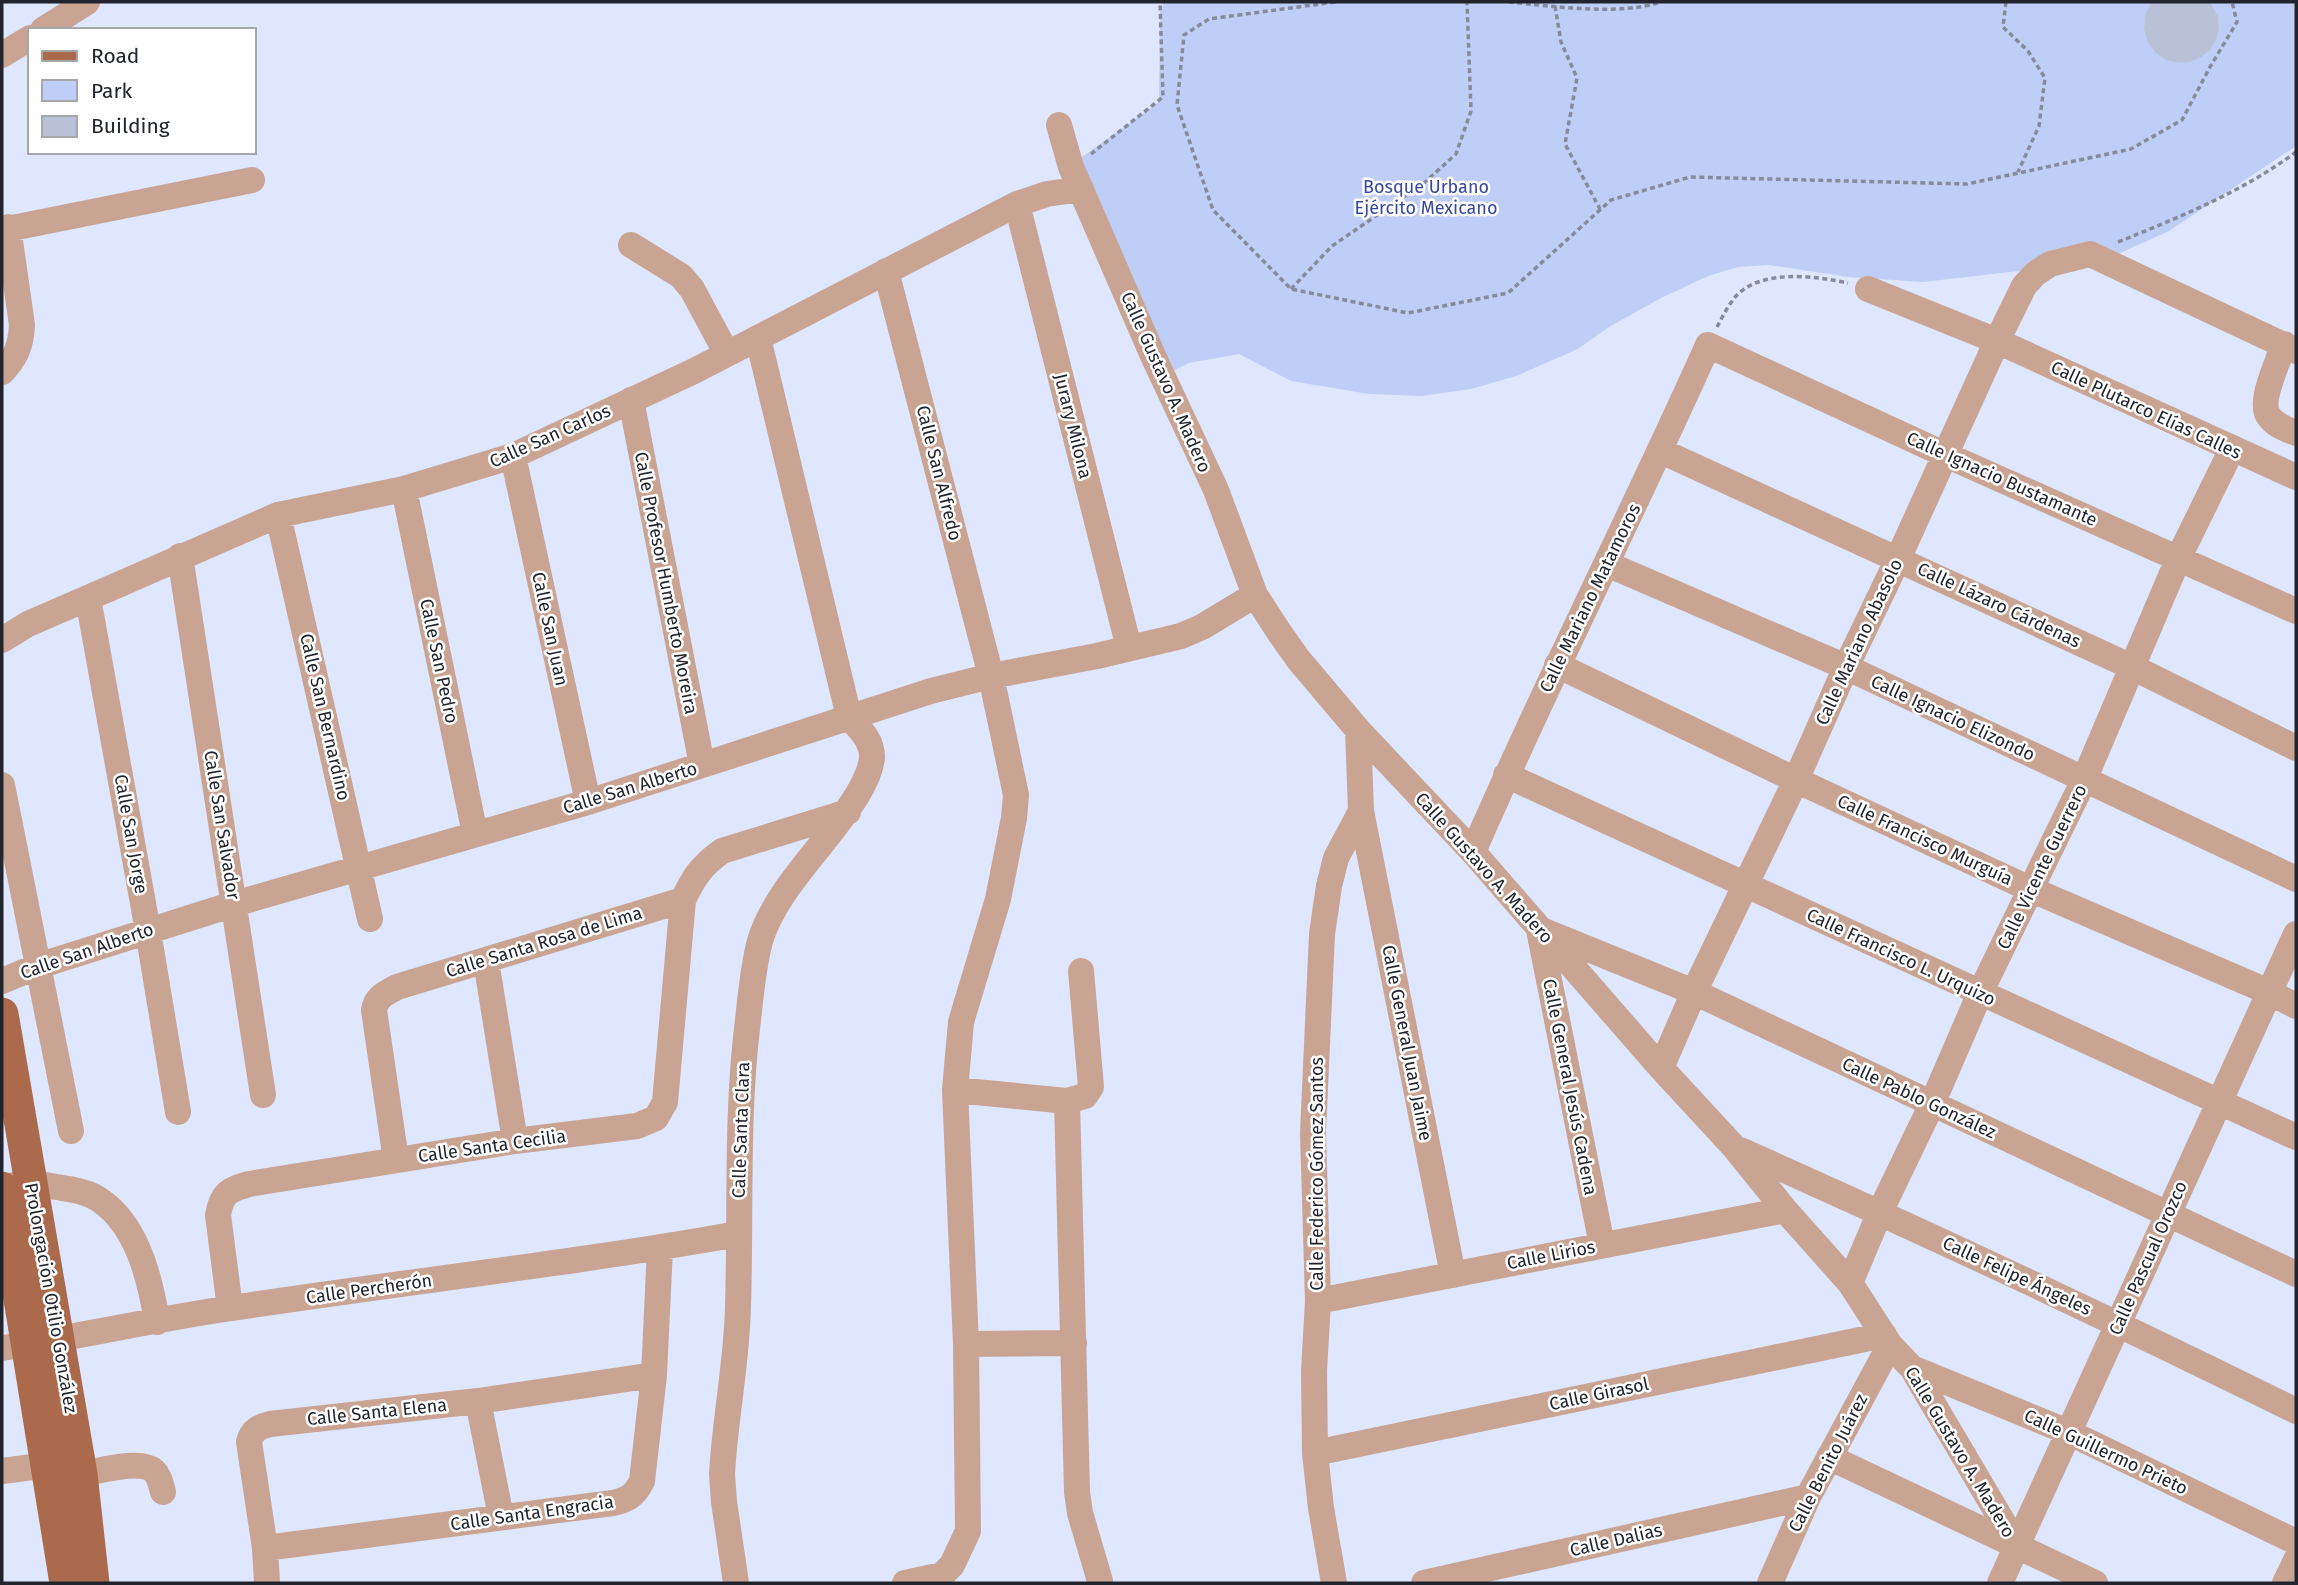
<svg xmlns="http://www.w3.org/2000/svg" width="2298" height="1585" viewBox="0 0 2298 1585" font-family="'Fira Sans',sans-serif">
<rect width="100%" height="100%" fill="#dee7fd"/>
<path fill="#bfcef6" d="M1164,2H2296V146L2169,231L2109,258L2037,269L1923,282L1848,277L1769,265L1738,267L1708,276L1661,298L1609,327L1578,349L1516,376L1471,389L1421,396L1369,394L1291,381L1239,354L1189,363L1167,374L1064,170L1159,102L1160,12Z"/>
<path fill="#b9c1d6" d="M2151,2H2210L2218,17L2219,29L2216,40L2210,50L2201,57L2190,62L2179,63L2166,60L2155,52L2148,42L2144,29L2145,16Z"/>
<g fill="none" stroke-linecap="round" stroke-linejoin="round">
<path stroke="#858b9a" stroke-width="3.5" stroke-dasharray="5 3.5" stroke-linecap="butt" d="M1335,2L1209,19L1184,35L1177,105L1213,210L1291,289L1408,313L1508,293L1611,200L1690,177L1967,184L2131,149L2182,120L2210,67L2237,22L2232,2
M1509,2C1550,6 1622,16 1660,2
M2006,2L2003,27L2028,51L2045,78L2039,126L2018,172
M1555,6L1561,42L1577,78L1565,144L1600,209
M1091,154L1163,97L1160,2
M2118,242C2180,217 2242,192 2296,152
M1291,289L1332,246L1424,183L1456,154L1471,111L1467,2
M1717,327C1723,316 1728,305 1737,295C1763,269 1815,276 1848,283"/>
<path stroke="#c9a493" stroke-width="26" d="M43,30L87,2
M2,55L30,38
M1059,125L1071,167L1154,358L1216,490L1255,595L1279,632L1298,659L1358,730L1473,852L1661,1068L1735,1148L1785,1210L1850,1283L1890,1345L1912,1368L2017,1546
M1017,204L1129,648
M2,230L252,180
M631,245L681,276L692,289L727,354
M886,271L991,676L1016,795L1014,818L998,899L961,1022L955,1090L966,1344L968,1531L952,1565L942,1575L905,1583
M1868,289L1997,341L2296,477
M2284,344C2279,360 2259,400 2268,415C2274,425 2286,429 2296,433
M2,372C16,358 21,345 22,325L8,227
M631,400L702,765
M1661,451L2132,667L2296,748
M513,456L588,802
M404,489L475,834
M278,515L370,919
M180,556L263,1095
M1607,564L1846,667L2296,879
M88,598L148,931L178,1112
M2,640L28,624L88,598L278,515L404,489L513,456L694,371L1017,204L1047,194L1081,189
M1557,665L1796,780L2030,889L2269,992L2296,1006
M1506,775L2296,1137
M2,785L71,1131
M1361,811L1453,1275
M1473,852C1547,681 1632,515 1708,345L1946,455L2296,611
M1539,930L1602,1245
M1544,931L1694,992L2296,1274
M486,961L515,1141
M2,981L38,966L234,904L588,802L931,691L991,676L1097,656L1181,636L1202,627L1255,595
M1661,1068L1694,992L1796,780L1846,667L1898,559L1997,341L2024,286L2035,274L2050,264L2090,254L2296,351
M955,1090L1067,1101L1085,1096L1091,1087L1081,971
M1067,1101L1077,1492L1080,1513L1100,1581
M1740,1150C1927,1233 2112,1320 2296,1411
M396,1160L374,1010C376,997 386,993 397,987L683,900C694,877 701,866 722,851L848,812
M14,1185C29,1182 41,1184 56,1187C69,1189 81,1190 93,1196C136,1219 150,1277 157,1322
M1850,1283L1880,1212L1932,1104L1980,993L2084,780L2179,557L2232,449
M1318,1301L1785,1210
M230,1308L218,1215C222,1193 228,1190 249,1184L515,1141L637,1126L656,1118L665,1102L683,900
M966,1344L1074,1343
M2,1348C79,1337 155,1319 232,1308C401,1282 570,1264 738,1234
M1912,1368L2068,1432L2296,1542
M478,1401L501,1517
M1315,1453L1884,1335
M1829,1457L2095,1583
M2,1471L48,1465
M81,1474C99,1471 141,1459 154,1471C160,1477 161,1485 163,1492
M265,1548L613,1503C628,1500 635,1495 642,1481L654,1375L660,1248
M267,1583L265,1548L249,1442C252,1430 259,1427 270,1424L478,1401L654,1375
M736,1583L724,1502L722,1474C725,1418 737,1362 738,1306C741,1210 736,1115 748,1020C751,994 753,967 760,941C776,887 831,841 859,792C865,781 871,770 872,757C872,740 860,729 849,717L758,338
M1334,1583L1321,1508L1315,1453L1314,1371L1318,1301L1313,1133L1322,934L1329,886L1336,858L1361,811L1358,730
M1424,1583L1808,1497
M1770,1583L1808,1497L1890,1345
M2000,1583L2296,934
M2285,1583L2296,1560"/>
<path stroke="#aa6a4b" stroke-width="33" d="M2,1014L81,1474L93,1583
M2,1188L66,1583"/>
</g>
<g text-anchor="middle" stroke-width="5" stroke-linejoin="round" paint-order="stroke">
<g font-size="18" fill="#34499e" stroke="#fff">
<text x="1426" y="193">Bosque Urbano<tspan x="1426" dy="21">Ejército Mexicano</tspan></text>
</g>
<g font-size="18" fill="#21242c" stroke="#fff">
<text transform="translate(1166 382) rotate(66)" y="6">Calle Gustavo A. Madero</text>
<text transform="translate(2146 410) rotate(25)" y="6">Calle Plutarco Elías Calles</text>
<text transform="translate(1073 426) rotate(76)" y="6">Jurary Milona</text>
<text transform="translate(550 436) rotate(-24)" y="6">Calle San Carlos</text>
<text transform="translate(939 473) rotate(76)" y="6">Calle San Alfredo</text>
<text transform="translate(2002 479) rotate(24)" y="6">Calle Ignacio Bustamante</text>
<text transform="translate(666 583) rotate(79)" y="6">Calle Profesor Humberto Moreira</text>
<text transform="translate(1590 598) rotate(-64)" y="6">Calle Mariano Matamoros</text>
<text transform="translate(1999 605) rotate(25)" y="6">Calle Lázaro Cárdenas</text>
<text transform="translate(550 629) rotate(78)" y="6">Calle San Juan</text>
<text transform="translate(1859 642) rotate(-65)" y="6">Calle Mariano Abasolo</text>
<text transform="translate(439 661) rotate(78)" y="6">Calle San Pedro</text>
<text transform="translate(325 717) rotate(77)" y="6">Calle San Bernardino</text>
<text transform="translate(1953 718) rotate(25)" y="6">Calle Ignacio Elizondo</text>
<text transform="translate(630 788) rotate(-17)" y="6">Calle San Alberto</text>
<text transform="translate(222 825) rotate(81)" y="6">Calle San Salvador</text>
<text transform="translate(131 834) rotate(80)" y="6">Calle San Jorge</text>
<text transform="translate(1925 840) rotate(25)" y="6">Calle Francisco Murguía</text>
<text transform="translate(2042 867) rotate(-64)" y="6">Calle Vicente Guerrero</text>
<text transform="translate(1484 868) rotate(48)" y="6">Calle Gustavo A. Madero</text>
<text transform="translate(544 942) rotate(-17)" y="6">Calle Santa Rosa de Lima</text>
<text transform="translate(87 951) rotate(-19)" y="6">Calle San Alberto</text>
<text transform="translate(1901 957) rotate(25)" y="6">Calle Francisco L. Urquizo</text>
<text transform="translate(1407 1043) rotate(79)" y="6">Calle General Juan Jaime</text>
<text transform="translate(1570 1087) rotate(79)" y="6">Calle General Jesús Cadena</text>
<text transform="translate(1919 1098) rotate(25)" y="6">Calle Pablo González</text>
<text transform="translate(741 1130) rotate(-88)" y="6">Calle Santa Clara</text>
<text transform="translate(492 1146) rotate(-8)" y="6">Calle Santa Cecilia</text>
<text transform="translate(1317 1174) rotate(-90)" y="6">Calle Federico Gómez Santos</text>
<text transform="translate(1551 1255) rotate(-11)" y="6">Calle Lirios</text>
<text transform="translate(2148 1258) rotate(-66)" y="6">Calle Pascual Orozco</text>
<text transform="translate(2017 1276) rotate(25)" y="6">Calle Felipe Ángeles</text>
<text transform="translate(369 1289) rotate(-8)" y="6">Calle Percherón</text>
<text transform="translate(51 1298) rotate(80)" y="6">Prolongación Otilio González</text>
<text transform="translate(1599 1394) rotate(-12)" y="6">Calle Girasol</text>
<text transform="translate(377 1412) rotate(-6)" y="6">Calle Santa Elena</text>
<text transform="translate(1960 1452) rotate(59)" y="6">Calle Gustavo A. Madero</text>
<text transform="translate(2106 1452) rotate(25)" y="6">Calle Guillermo Prieto</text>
<text transform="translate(1828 1463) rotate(-63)" y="6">Calle Benito Juárez</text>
<text transform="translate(532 1513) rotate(-8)" y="6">Calle Santa Engracia</text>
<text transform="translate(1616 1540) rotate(-13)" y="6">Calle Dalias</text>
</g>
</g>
<rect width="2298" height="1585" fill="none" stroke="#21242c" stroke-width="7"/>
<rect x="28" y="28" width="228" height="126" fill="#ffffff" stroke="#a6a7ab" stroke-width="2"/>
<rect x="42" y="51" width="35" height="10" fill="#aa6a4b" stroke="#a6a7ab" stroke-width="2"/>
<text x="91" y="63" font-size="21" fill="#21242c">Road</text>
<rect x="42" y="80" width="35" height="21" fill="#bfcef6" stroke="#a6a7ab" stroke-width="2"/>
<text x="91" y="98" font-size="21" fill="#21242c">Park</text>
<rect x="42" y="116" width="35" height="21" fill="#b9c1d6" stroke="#a6a7ab" stroke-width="2"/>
<text x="91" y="133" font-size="21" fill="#21242c">Building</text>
</svg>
